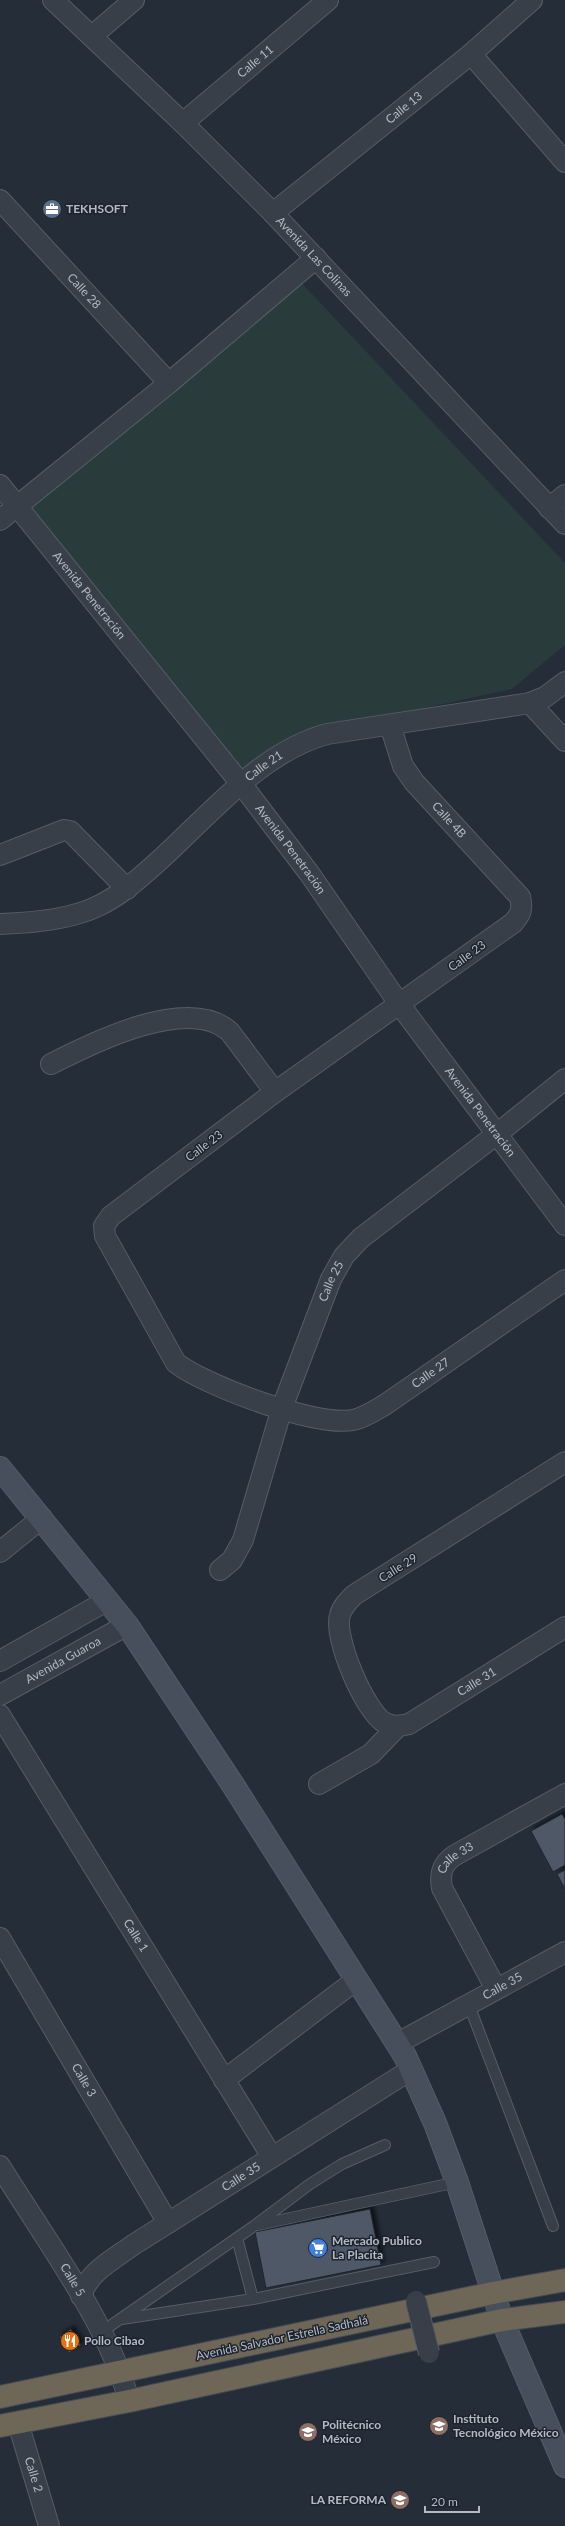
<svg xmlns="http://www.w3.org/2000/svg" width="565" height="2526" viewBox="0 0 565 2526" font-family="Lato,sans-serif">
<defs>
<filter id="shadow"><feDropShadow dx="3.5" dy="-3.5" stdDeviation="2" flood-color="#0009"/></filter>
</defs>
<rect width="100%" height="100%" fill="#252d39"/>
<path fill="#2a3b3c" d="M296,277L565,563V645L512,689L295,736L243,773L27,505Z"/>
<path fill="#505866" stroke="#1f2630" filter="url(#shadow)" d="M562,1814L565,1819V1865L553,1872L531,1831Z
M565,1870V1889L557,1874Z
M370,2209L381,2265L266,2288L255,2232Z
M71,2329L81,2345L69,2353L59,2337Z"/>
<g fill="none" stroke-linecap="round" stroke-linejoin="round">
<g stroke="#565d67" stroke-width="12">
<path id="lane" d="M469,2005L553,2226
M258,2225L457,2182
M237,2238L253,2299
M122,2319L253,2299L434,2262
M100,2333L254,2226L310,2184L342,2164L385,2145"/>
</g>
<g stroke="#565d67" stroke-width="22">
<g id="street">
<path id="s1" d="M53,0L183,123L273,213L565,524"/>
<path d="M92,36L134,0"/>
<path d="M471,54L565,162"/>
<path id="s2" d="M183,123L328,0"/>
<path id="s3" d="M0,200L169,383"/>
<path id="s4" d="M273,213L471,54L532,0"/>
<path id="s5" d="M0,485L242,785L309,873L400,1005L565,1225"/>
<path d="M549,508L565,495"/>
<path d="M0,520L169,383L316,258"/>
<path d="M530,703L565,741"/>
<path id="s6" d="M390,725L403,766L414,782L520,897C523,909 521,914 513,923L275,1092L111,1216L104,1226L105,1236L176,1363C206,1386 316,1427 353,1420C364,1418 376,1410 386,1404L565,1280"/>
<path d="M0,855L64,830L70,831L127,889"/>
<path id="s7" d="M0,924C31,923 70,920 98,906C119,896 135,882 152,867C205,821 257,753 327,734L530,703L545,697L565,682"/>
<path d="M51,1064C92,1043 189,994 230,1032L275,1092"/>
<path id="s8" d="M565,1462L354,1595C348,1601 342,1607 340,1615C333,1637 365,1712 385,1723C393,1727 401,1726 409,1724L565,1627"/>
<path d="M0,1552L42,1518"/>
<path id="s9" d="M220,1570L232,1560L243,1540L282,1408L331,1279L344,1256L361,1238L497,1134L565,1079"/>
<path d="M0,1661L108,1600"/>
<path id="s10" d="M0,1695L127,1625"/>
<path id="s11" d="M0,1715L272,2157"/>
<path d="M319,1784L371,1754L398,1726"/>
<path id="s12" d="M0,1938L168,2223"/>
<path id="s13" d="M496,1989L442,1888C439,1872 443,1862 457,1854L565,1794"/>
<path id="s14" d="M398,2043L565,1952"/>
<path d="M224,2080L356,1980"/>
<path id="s15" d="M0,2166C43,2236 109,2324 129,2401"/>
<path id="s16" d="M81,2296C88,2272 114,2259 133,2245L412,2069"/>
<path id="s17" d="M18,2423L49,2526"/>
</g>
</g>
<g stroke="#565d67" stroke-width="24">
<path id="secondary" d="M0,1468L127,1625L233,1785L405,2056L435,2123L457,2182L502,2320L565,2466"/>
</g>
<g stroke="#434a54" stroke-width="24">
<path id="highway" d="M0,2397L493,2293L565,2280
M0,2426L129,2401L502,2320L565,2312"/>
</g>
<use href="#lane" stroke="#383f49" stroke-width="10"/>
<use href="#street" stroke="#383f49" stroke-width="20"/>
<use href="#secondary" stroke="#474e5c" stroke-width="22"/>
<use href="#highway" stroke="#6e6656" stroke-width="22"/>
<g stroke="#565d67" stroke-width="22" stroke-linecap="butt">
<path id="street-bridge" d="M416,2301L429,2353"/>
</g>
<use href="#street-bridge" stroke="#383f49" stroke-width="20"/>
</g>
<defs>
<g id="office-disc" transform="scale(1)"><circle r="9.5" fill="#5c6f8a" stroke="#1d242e"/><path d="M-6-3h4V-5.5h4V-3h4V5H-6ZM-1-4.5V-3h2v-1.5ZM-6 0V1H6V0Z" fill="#fff"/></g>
<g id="supermarket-disc" transform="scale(1)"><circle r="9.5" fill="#3f7fe0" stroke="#1d242e"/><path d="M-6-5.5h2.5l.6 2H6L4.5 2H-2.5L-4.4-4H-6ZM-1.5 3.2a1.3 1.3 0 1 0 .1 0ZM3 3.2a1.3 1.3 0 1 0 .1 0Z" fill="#fff"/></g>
<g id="restaurant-disc" transform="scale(1)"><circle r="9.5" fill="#e8710a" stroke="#1d242e"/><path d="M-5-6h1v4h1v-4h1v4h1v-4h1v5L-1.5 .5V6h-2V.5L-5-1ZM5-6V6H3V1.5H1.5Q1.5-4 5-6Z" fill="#fff"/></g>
<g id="school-disc" transform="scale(1)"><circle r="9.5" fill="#8d6e63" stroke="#1d242e"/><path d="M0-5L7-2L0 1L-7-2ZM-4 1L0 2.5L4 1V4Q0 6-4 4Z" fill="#fff"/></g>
</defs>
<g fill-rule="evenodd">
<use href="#office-disc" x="52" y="209"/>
<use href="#supermarket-disc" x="318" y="2248"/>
<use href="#restaurant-disc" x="70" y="2341"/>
<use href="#school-disc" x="439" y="2426"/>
<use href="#school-disc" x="308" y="2432"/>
<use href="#school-disc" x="400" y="2500"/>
</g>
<g text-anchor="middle" stroke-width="3" stroke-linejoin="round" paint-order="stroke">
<g font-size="12" fill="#b3bac5" stroke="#1d242e">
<text dy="4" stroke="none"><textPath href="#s2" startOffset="95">Calle 11</textPath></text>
<text dy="4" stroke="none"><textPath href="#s4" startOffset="168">Calle 13</textPath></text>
<text dy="4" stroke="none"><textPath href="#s1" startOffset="366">Avenida Las Colinas</textPath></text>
<text dy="4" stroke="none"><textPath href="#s3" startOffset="124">Calle 28</textPath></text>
<text dy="4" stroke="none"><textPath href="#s5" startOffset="142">Avenida Penetración</textPath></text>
<text dy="4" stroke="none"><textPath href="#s7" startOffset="318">Calle 21</textPath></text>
<text dy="4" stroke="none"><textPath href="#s6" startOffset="114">Calle 4B</textPath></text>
<text dy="4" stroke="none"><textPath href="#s5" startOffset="466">Avenida Penetración</textPath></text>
<text transform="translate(467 956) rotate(-36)" y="4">Calle 23</text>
<text dy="4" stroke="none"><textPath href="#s5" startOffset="790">Avenida Penetración</textPath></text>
<text transform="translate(204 1146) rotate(-37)" y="4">Calle 23</text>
<text dy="4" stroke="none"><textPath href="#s9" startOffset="312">Calle 25</textPath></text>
<text dy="4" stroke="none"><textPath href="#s6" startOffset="1192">Calle 27</textPath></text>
<text transform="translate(398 1568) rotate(-32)" y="4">Calle 29</text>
<text dy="4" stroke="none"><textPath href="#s10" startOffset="72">Avenida Guaroa</textPath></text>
<text dy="4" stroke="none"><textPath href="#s8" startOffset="499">Calle 31</textPath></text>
<text dy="4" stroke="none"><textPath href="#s13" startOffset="151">Calle 33</textPath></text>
<text dy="4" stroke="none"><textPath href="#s11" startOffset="259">Calle 1</textPath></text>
<text dy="4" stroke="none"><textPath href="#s14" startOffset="119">Calle 35</textPath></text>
<text dy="4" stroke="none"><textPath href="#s12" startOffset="165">Calle 3</textPath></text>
<text dy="4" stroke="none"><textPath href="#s16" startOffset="202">Calle 35</textPath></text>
<text dy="4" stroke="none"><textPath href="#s15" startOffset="135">Calle 5</textPath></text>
<text transform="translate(282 2338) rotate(-12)" y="4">Avenida Salvador Estrella Sadhalá</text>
<text dy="4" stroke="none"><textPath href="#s17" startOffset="54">Calle 2</textPath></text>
</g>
<g font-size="12" font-weight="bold" fill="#b3bac5" stroke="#1d242e" text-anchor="start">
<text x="66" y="213">TEKHSOFT</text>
<text x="332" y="2245">Mercado Publico<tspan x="332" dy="14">La Placita</tspan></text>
<text x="84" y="2345">Pollo Cibao</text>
<text x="453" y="2423">Instituto<tspan x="453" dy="14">Tecnológico México</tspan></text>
<text x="322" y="2429">Politécnico<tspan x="322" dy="14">México</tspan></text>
<text x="386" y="2504" text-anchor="end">LA REFORMA</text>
</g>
</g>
<path d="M425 2506v6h54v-6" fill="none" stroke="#b3bac5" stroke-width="2"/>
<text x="431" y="2506" font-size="12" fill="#b3bac5" stroke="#1d242e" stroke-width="3" paint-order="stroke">20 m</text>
</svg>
